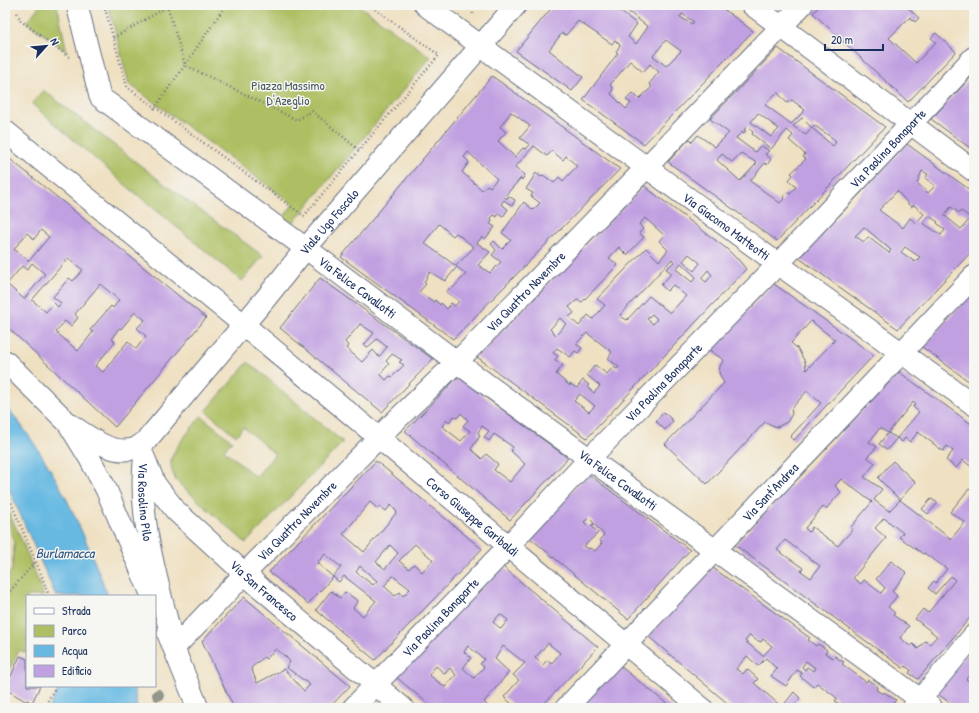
<svg xmlns="http://www.w3.org/2000/svg" width="979" height="713" viewBox="0 0 979 713" font-family="'Patrick Hand',sans-serif">
<rect width="100%" height="100%" fill="#f6f6f2"/>
<filter id="ink" filterUnits="userSpaceOnUse"><feTurbulence type="fractalNoise" baseFrequency=".025" numOctaves="2"/><feDisplacementMap in="SourceGraphic" scale="8" xChannelSelector="R" yChannelSelector="G"/><feConvolveMatrix kernelMatrix="1 2 1 2 8 2 1 2 1" color-interpolation-filters="sRGB"/></filter>
<filter id="wash" filterUnits="userSpaceOnUse"><feTurbulence type="fractalNoise" baseFrequency=".012" numOctaves="4" result="noise"/><feDisplacementMap in="SourceGraphic" scale="16" xChannelSelector="R" yChannelSelector="G"/><feGaussianBlur stdDeviation="0.9" result="paint"/><feColorMatrix in="noise" values="0 0 0 0 0 0 0 0 0 0 0 0 0 0 0 0 0 1.4 0 .05"/><feComposite in="paint" operator="in"/></filter>
<g filter="url(#wash)">
<rect width="100%" height="100%" fill="#efe0c1"/>
<path fill="#adbf62" stroke="#647760" d="M40,5H57L67,52L27,22Z
M108,5H358L431,57L292,224L283,218L293,204L129,84Z
M43,90L167,186L263,256L242,281L128,187L32,104Z
M248,362L343,442L246,543L176,481C173,474 169,465 172,457C175,446 194,426 201,416L232,441L224,450L256,477L275,454L243,427L236,436L206,411Z
M5,503L22,541L44,596H27V653L19,650L5,678V583L12,569L14,544Z"/>
<path fill="#67b9e2" stroke="#4174a0" d="M5,405C15,416 23,428 31,439C66,490 86,539 108,596H56L5,480Z
M60,686H134L137,708H49Z"/>
<g id="blocks">
<path fill="#c1a0e1" fill-rule="evenodd" d="M554,5H620L617,9L637,24L628,37L636,44L648,27L625,9L629,5H718L753,31L644,144L583,100L618,53L616,52L620,45L615,40L612,44L578,21L566,35L562,33L549,50L583,77L572,91L516,51ZM682,14L694,22L692,24L680,17ZM666,40L681,51L666,66L653,56ZM630,61L643,72L650,64L659,72L649,84L652,87L639,99L633,93L626,100L631,103L626,109L611,94L613,88L610,85Z
M820,5H905L919,18L915,22L910,17L889,38L916,63L936,42L931,38L936,33L956,52L908,102L813,13Z
M778,48L885,127L777,241L668,162L689,139L692,142L698,135L715,147L729,133L710,119ZM777,92L787,103L792,100L805,110L791,124L782,117L765,105ZM758,113L779,129L771,137L751,122ZM802,118L812,128L814,125L835,140L834,141L836,142L833,146L812,128L806,135L793,126ZM747,126L753,132L752,134L771,149L787,130L793,135L789,140L805,154L803,157L806,159L791,173L793,175L789,180L796,187L790,194L787,192L783,197L784,199L780,203L750,181L765,163L767,165L771,159L765,154L769,151L761,145L755,152L736,138L742,132L743,134L746,131L744,130ZM741,153L757,163L740,181L717,160L722,154L732,162Z
M974,74L973,130L974,151L931,119Z
M492,76L620,169L453,339L341,257ZM511,112L530,126L520,138L530,145L526,149L523,148L515,157L498,141L506,132L500,127ZM534,146L547,156L552,151L563,160L566,156L577,166L563,181L559,177L554,183L543,175L541,177L536,173L526,189L533,193L531,196L540,203L533,210L524,202L502,233L511,240L502,249L494,241L491,244L496,250L492,255L501,262L490,273L478,265L490,252L477,243L482,237L485,239L495,227L490,224L492,221L491,218L494,215L497,217L498,214L503,217L508,209L501,204L504,200L512,206L515,200L508,196L507,199L504,197L521,178L522,180L525,175L515,167ZM468,152L497,179L490,187L487,185L482,190L462,172L469,162L464,157ZM439,224L453,236L456,233L474,247L456,266L424,243ZM457,267L466,274L453,288L451,287L446,292L459,301L455,306L451,303L447,309L441,303L440,305L435,300L434,302L419,292L426,284L424,282L430,272L445,281Z
M907,144L974,193V249L898,329L799,258ZM922,171L928,174L925,178L935,186L928,193L917,183ZM897,191L911,207L914,205L924,214L916,223L910,218L903,228L879,210ZM951,207L959,213L961,211L971,218L961,229L944,215ZM929,216L938,222L937,223L945,230L941,235L923,223ZM864,227L891,250L889,253L868,237L864,242L855,236ZM905,247L920,257L915,262L901,252Z
M5,155L206,318L115,427L5,325ZM41,230L49,237L29,261L14,249L27,233L34,239ZM68,258L83,270L73,281L69,278L53,297L61,303L58,307L54,303L46,312L32,300ZM32,263L45,274L24,299L7,284L22,266L27,270ZM100,284L119,300L113,308L111,306L90,330L93,332L78,351L56,332L65,321L71,326L78,318L75,314ZM135,312L145,320L137,328L146,336L136,349L128,341L103,372L95,366L115,342L112,338L119,328L121,329Z
M644,186L727,249L737,259H738L746,269L587,438L477,357ZM645,218L664,235L659,241L668,250L659,261L646,248L597,299L605,305L593,319L588,315L579,326L569,317L574,313L569,307L577,300L582,302L618,265L609,258L619,247L627,255L644,237L639,233L643,229L639,224ZM689,254L700,263L694,271L683,261ZM672,259L674,262L666,269L672,273L661,285L667,291L673,285L686,296L670,313L649,296L627,320L623,318L620,315ZM681,263L696,277L692,282L676,269ZM708,270L712,275L706,282L701,278ZM652,314L657,319L653,324L647,319ZM560,318L566,324L556,335L550,329ZM587,333L612,352L608,359L619,367L617,369L613,367L607,374L595,365L587,375L600,386L594,393L587,387L589,385L583,380L577,388L570,384V386L556,374L563,365L555,360L558,356L553,353L557,348L570,357L575,351L578,353L582,348L576,344ZM580,394L595,406L589,412L574,401Z
M320,278L433,359L382,412L280,328ZM360,324L374,333L364,345L368,347L377,339L387,347L379,357L373,350L362,362L346,348L348,346L345,342ZM392,354L402,360L399,362L404,365L392,377L390,376L386,380L380,374L389,364L386,361Z
M774,284L874,355L794,440L790,437L821,403L807,391L791,409L792,414L787,422L777,427L765,422L707,484L665,444L724,383L719,373L720,366L724,360L709,350ZM811,321L835,340L806,370L805,362L798,349L791,343Z
M974,291V385L922,347Z
M899,372L974,426V469L963,460L956,468L946,460L953,451L947,446L943,451L918,432L910,442L905,438L902,442L897,438L887,450L879,444L888,433L880,428L869,442L877,447L867,457L875,463L864,477L882,489L874,500L889,511L900,500L878,478L893,461L915,482L900,500L951,539L965,522L950,512L969,489L974,492V549L973,548L969,552L974,556V613L918,679L909,673L911,670L905,666L903,668L735,545ZM913,402L915,404L913,407L919,412L897,438L888,433ZM841,479L872,502L851,527L853,529L838,546L812,527L809,532L805,528L823,507L826,509L841,492L835,486ZM884,518L903,533L899,537L923,554L924,553L947,569L936,583L934,581L928,588L935,594L951,576L955,580L928,613L923,609L915,619L937,636L930,644L925,641L918,649L913,644L910,646L900,638L909,626L893,615L895,613L888,607L897,596L892,591L907,573L891,561L876,579L885,588L881,593L864,580L861,584L853,578L886,538L875,528ZM785,540L820,566L811,578L801,571L803,568L777,550Z
M458,377L568,458L510,520L405,431ZM461,413L468,420L463,426L470,431L461,441L442,426L447,420L449,422L454,416L457,418ZM482,426L489,431L484,437L489,441L494,434L513,447L511,451L525,464L510,482L494,470L498,464L486,454L482,459L471,449L480,436L478,433Z
M664,412L673,421L665,430L656,421Z
M376,461L482,549L375,660L316,610L331,591L340,598L345,592L358,601L353,608L363,616L376,601L344,576L339,582L333,577L308,604L269,572ZM370,502L378,509L380,506L386,511L391,505L397,512L364,552L343,534ZM415,544L433,560L422,572L414,564L409,569L399,561ZM390,545L398,553L385,569L376,562ZM325,554L341,567L333,577L317,563ZM360,566L377,581L373,585L356,572ZM393,576L410,589L403,596L400,592L395,596L384,586Z
M588,474L690,550L628,619L529,537ZM589,518L594,523L589,527L584,522ZM594,524L604,535L599,540L602,543L595,551L590,548L589,549L584,546L598,533L592,526Z
M931,499L938,503L928,514L922,509Z
M502,566L598,647L540,708H510L513,705L504,697L519,680L513,675L525,663L503,646L495,659L509,672L484,702L488,706L486,708H433L396,677ZM500,614L508,620L501,629L493,622ZM548,643L560,653L552,663L547,660L543,665L535,658ZM468,646L484,659L480,664L484,667L474,678L463,668L471,658L464,652ZM436,666L445,674L450,668L456,675L445,687L429,675Z
M713,568L810,638L808,640L816,646L818,644L827,650L825,653L833,658L835,656L840,660L844,662L842,664L866,682L868,680L878,687L876,690L883,694L884,692L896,700L893,703L896,705L894,708H861L858,706L857,708H845L835,701L837,698L817,683L813,687L800,676L802,673L797,670L786,686L771,676L777,669L766,658L758,666L747,656L736,669L743,674L747,669L758,679L754,683L782,707L794,692L800,698L791,708H733L648,636ZM750,635L754,639L761,642L763,639L772,646L763,656L745,641ZM806,661L815,668L813,671L807,667L805,670L802,667Z
M244,597L350,686L329,708H234L202,641ZM276,649L286,657L290,662L286,667L310,685L304,691L284,669L257,683L251,668L264,657L266,659Z
M974,645V670L966,679L974,684V708H957L935,692Z
M20,656L27,659V686H40L32,703L27,700V702L5,689Z
M620,666L672,708H580Z"/>
</g>
</g>
<g filter="url(#ink)">
<use href="#blocks" fill-opacity="0" stroke="#656d81" stroke-width="1"/>
<g fill="none" stroke-linecap="round" stroke-linejoin="round">
<g stroke="#656d81" stroke-width="23">
<g id="minor">
<path id="s1" d="M77,5L100,97L319,258L466,369L932,708"/>
<path id="s2" d="M425,5L778,264L974,405"/>
<path d="M752,5L974,171"/>
<path id="s3" d="M5,131L244,325L702,708"/>
<path d="M5,361L68,423L90,459L106,489L152,596"/>
<path id="s4" d="M68,423C87,435 112,457 136,448C139,446 143,443 146,441L266,298L306,248L516,5"/>
<path id="s5" d="M144,457L155,484L176,511L256,584L403,708"/>
<path id="s6" d="M144,462C138,525 160,587 174,648"/>
<path d="M168,634L198,708"/>
<path id="s7" d="M174,648L255,563L390,426L457,362L639,175L802,5"/>
<path id="s8" d="M353,708L499,556L590,458L778,264L974,57"/>
<path id="s9" d="M566,708L974,276"/>
<path d="M913,708L974,635"/>
</g>
</g>
<path stroke="#656d81" stroke-width="2.5" stroke-dasharray="1 3" stroke-linecap="butt" d="M104,5L127,87L304,216L439,55L369,5
M167,5L185,65L226,5
M472,5L473,14
M17,13L21,21L69,57
M113,38L167,7
M154,109L185,65L297,120L312,111L359,150
M5,488L43,579L49,596
M5,597L36,561
M44,708L56,686"/>
<use href="#minor" stroke="#fff" stroke-width="21"/>
</g>
<circle fill="#93968b" cx="158" cy="695" r="6"/>
</g>
<g text-anchor="middle" stroke-width="3" stroke-linejoin="round" paint-order="stroke">
<g font-size="13" fill="#475a5f" stroke="#f6f6f2">
<text x="288" y="90">Piazza Massimo<tspan x="288" dy="15">D'Azeglio</tspan></text>
</g>
<g font-size="13" fill="#1b2f5e" stroke="#f6f6f2">
<text dy="5" stroke="none"><textPath href="#s8" startOffset="774">Via Paolina Bonaparte</textPath></text>
<text dy="5" stroke="none"><textPath href="#s4" startOffset="373">Viale Ugo Foscolo</textPath></text>
<text dy="5" stroke="none"><textPath href="#s2" startOffset="374">Via Giacomo Matteotti</textPath></text>
<text dy="5" stroke="none"><textPath href="#s1" startOffset="415">Via Felice Cavallotti</textPath></text>
<text dy="5" stroke="none"><textPath href="#s7" startOffset="501">Via Quattro Novembre</textPath></text>
<text dy="5" stroke="none"><textPath href="#s8" startOffset="450">Via Paolina Bonaparte</textPath></text>
<text dy="5" stroke="none"><textPath href="#s1" startOffset="739">Via Felice Cavallotti</textPath></text>
<text dy="5" stroke="none"><textPath href="#s9" startOffset="297">Via Sant'Andrea</textPath></text>
<text dy="5" stroke="none"><textPath href="#s6" startOffset="40">Via Rosolino Pilo</textPath></text>
<text dy="5" stroke="none"><textPath href="#s3" startOffset="606">Corso Giuseppe Garibaldi</textPath></text>
<text dy="5" stroke="none"><textPath href="#s7" startOffset="177">Via Quattro Novembre</textPath></text>
<text dy="5" stroke="none"><textPath href="#s5" startOffset="182">Via San Francesco</textPath></text>
<text dy="5" stroke="none"><textPath href="#s8" startOffset="126">Via Paolina Bonaparte</textPath></text>
</g>
<g font-size="14" font-style="italic" fill="#325886" stroke="#f6f6f2">
<text x="65" y="558">Burlamacca</text>
</g>
</g>
<rect width="979" height="713" fill="none" stroke="#f6f6f2" stroke-width="20"/>
<rect x="26" y="595" width="130" height="92" fill="#f6f6f2" stroke="#9ea6b7"/>
<rect x="34" y="608" width="20" height="6" fill="#ffffff" stroke="#9ea6b7"/>
<text x="62" y="615" font-size="12" fill="#1b2f5e">Strada</text>
<rect x="34" y="625" width="20" height="12" fill="#adbf62" stroke="#9ea6b7"/>
<text x="62" y="635" font-size="12" fill="#1b2f5e">Parco</text>
<rect x="34" y="645" width="20" height="12" fill="#67b9e2" stroke="#9ea6b7"/>
<text x="62" y="655" font-size="12" fill="#1b2f5e">Acqua</text>
<rect x="34" y="665" width="20" height="12" fill="#c1a0e1" stroke="#9ea6b7"/>
<text x="62" y="675" font-size="12" fill="#1b2f5e">Edificio</text>
<g transform="translate(46 46) rotate(63)" stroke="#f6f6f2" stroke-width="3" paint-order="stroke">
<path d="M0-3L7 15L0 10L-7 15Z" fill="#1b2f5e"/>
<text y="-6" font-size="11" font-weight="bold" text-anchor="middle" fill="#1b2f5e">N</text>
</g>
<path d="M825 44v6h58v-6" fill="none" stroke="#1b2f5e" stroke-width="2"/>
<text x="831" y="44" font-size="12" fill="#1b2f5e" stroke="#f6f6f2" stroke-width="3" paint-order="stroke">20 m</text>
</svg>
